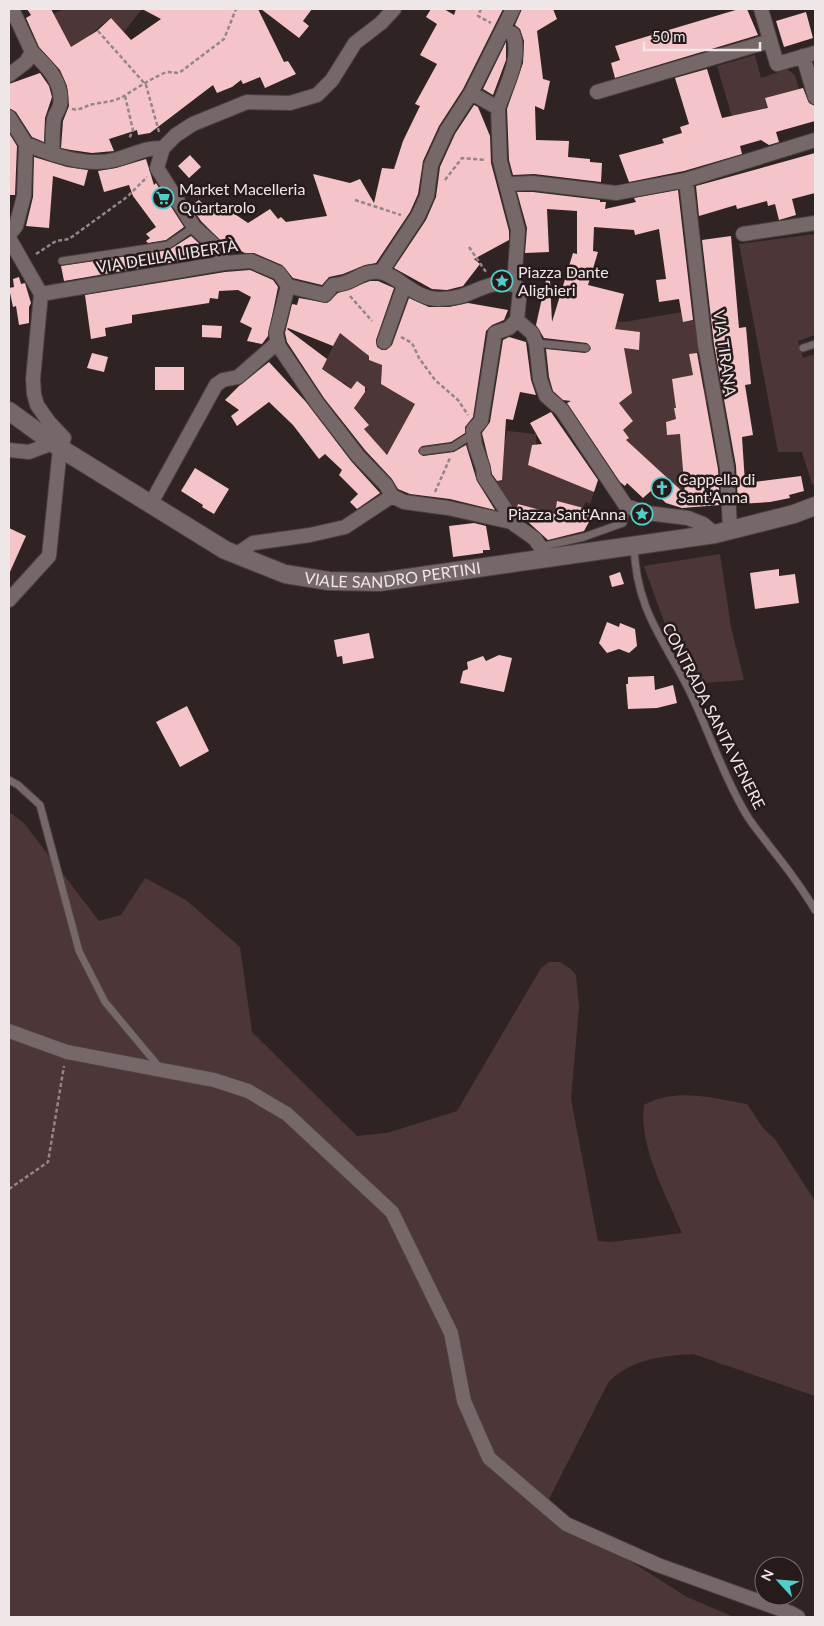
<svg xmlns="http://www.w3.org/2000/svg" width="824" height="1626" viewBox="0 0 824 1626" font-family="Lato,sans-serif">
<rect width="100%" height="100%" fill="#302324"/>
<path fill="#4d3638" d="M64,9H151L149,12L142,9L124,32L110,18L89,36L91,38L61,53L53,14Z
M755,55L761,78L787,69L795,75L799,89L765,98L768,108L732,117L717,66Z
M815,234V335L798,341L803,358L815,354V485L812,484L802,452H778L739,244Z
M682,312L683,322L698,320L701,352L689,354L693,375L672,379L674,393L707,388L709,402L674,408L676,419L666,422L668,435L687,433L688,489L682,488L680,494L662,479L665,475L639,452H604L601,458L598,452L609,443H624L629,438L623,430L633,421L619,403L632,393L628,371L606,368L623,348L639,350L640,333L614,329L602,319L624,322Z
M340,332L369,356V360L382,365L381,373L394,378L390,389L414,403L421,393L394,458L384,452L364,429L369,424L353,406L367,389L357,382L351,389L344,382L335,390L322,369Z
M507,431L536,434V445H532L528,465L594,492L590,504L586,502L574,523L519,504L515,516L497,483Z
M720,554L731,627L744,680L691,684L672,644L644,566Z
M9,812L24,823L99,921L121,915L145,878L186,900L240,947L252,1032L357,1136L387,1133L457,1111L541,968L549,962H560L571,969L576,975L579,1007L571,1099L598,1241L611,1242L682,1233C667,1197 638,1145 644,1105C676,1087 713,1098 747,1104L763,1128L775,1139L815,1201V1396L693,1354C662,1356 630,1359 608,1383L545,1507L687,1597L734,1617H9Z"/>
<path fill="#f4c4c8" fill-rule="evenodd" d="M27,9H51L71,47L97,31L111,18L131,40L161,19L142,9H258L284,62L288,61L296,74L265,88L260,77L243,84L241,80L232,87L217,93L213,85L150,133L138,135L137,130L109,139L114,151L92,153L71,150L61,148L63,121L69,106L67,86L60,70L39,47L26,18L31,15Z
M261,9H312L303,21L309,26L299,38Z
M431,9H444L454,15L456,9H503L463,89L439,126L423,161L418,194L410,212L376,263L365,265L343,274L329,277L322,285L293,278L282,265L254,253H245L221,241L201,221L191,206L199,200L209,210L217,202L248,223L270,209L278,219L281,217L286,222L327,216L313,174L350,183L360,179L374,203L382,168L394,169L403,141L420,106L415,104L437,64L420,55L437,24L426,17Z
M522,9H553L557,19L537,31L543,79L550,81L544,110L535,106L536,140L569,141L568,157L590,159V162L602,163L601,182L534,174L513,175L509,160L507,109L523,63L524,41L520,29L515,25Z
M739,9H747L758,35L615,78L611,63L620,60L615,46Z
M806,12L813,38L784,47L776,21Z
M506,42V60L493,95L483,89Z
M707,69L722,118L768,108L765,98L803,88L809,103L815,106V121L776,132L779,142L769,145L761,140L740,146L742,154L684,171L629,182L619,155L664,143L662,139L682,133L680,127L689,124L675,78Z
M40,73L49,86L52,97L45,118L44,142L32,137L16,112L9,108V84Z
M474,105L478,107L490,136L491,163L509,231V240L474,259L480,264L463,286L447,290L432,289L394,268L426,220L436,197L440,167L455,134Z
M9,133L17,146L15,195H9Z
M815,153V193L792,199L796,215L779,220L775,204L768,206L767,201L737,209L736,205L699,216L696,186Z
M190,155L201,167L189,178L178,166Z
M34,157L67,167L88,170L84,186L53,176L49,228L26,226L33,197Z
M146,159L154,185L156,183L184,227L166,240L148,243L146,241L150,238L146,234L156,227L133,196L129,185L104,192L98,171L116,168Z
M678,190L693,320L683,322L679,299L659,302L656,280L666,279L659,229L635,235L634,230L594,227L593,251L598,252L588,285L624,294L615,329L640,332L639,350L624,348L632,393L619,403L633,421L623,430L629,438L626,440L685,494L680,434L667,435L666,422L676,419L674,408H676L672,379L693,375L689,354L697,353L718,469L720,505L682,508L666,503L652,490L643,498L627,483L625,486L620,482L567,403L571,401L563,400L553,391L549,377L546,349L585,353L591,349L587,343L544,338L536,325L546,280L550,281L552,322L573,253L577,254V211L547,209L549,252L525,253L527,228L517,192H533L600,200V202H606L605,209L636,202L634,198Z
M191,236L206,250L210,256L64,281L61,266L169,250Z
M731,236L739,328L746,327L751,384L745,385L753,435L742,437L745,483L801,476L804,491L789,495L790,498L770,502L738,504L736,466L714,344L702,240Z
M250,270L273,280L278,287L268,336L262,344L247,341L252,328L240,322L251,297L238,290L219,291L218,299L210,298L209,303L132,315V323L105,328L106,336L91,339L85,295L225,272Z
M19,277L21,284L25,283L31,303L29,307V323L19,325L16,306L13,307L9,288L14,287L13,279Z
M370,281H378L394,288L376,340L377,347L382,350H386L392,345L409,298L429,307H449L468,303L508,310L504,320L492,325L486,331L473,417L465,427V433L451,442L422,446L418,451L423,456L454,452L466,445L477,481L495,510L450,499L410,494L398,489L392,479L365,450L324,398L287,342L285,333L292,304L297,305L299,298L327,303L338,293ZM288,328L333,346L340,333L369,356V360L382,365L381,384L415,404L387,455L364,429L369,425L354,408L365,392V387L357,381L351,389L322,369L327,359L287,329Z
M202,325L222,326L221,338L202,337Z
M509,337L526,342L531,380L536,395L520,392L513,420L506,419L502,480L497,481L492,474L482,433L490,422L503,340Z
M92,353L108,357L104,372L87,368Z
M269,362L306,402L351,461L380,493L357,509L350,502L358,494L339,475L342,470L325,454L319,459L293,425L269,402L237,426L231,416L239,410L225,400L239,386Z
M155,367H184V390H155Z
M551,412L598,480L594,492L528,465L532,445L542,444L530,423Z
M195,468L229,489L214,514L202,507L203,505L181,491Z
M557,501L595,511L584,531L548,540L526,520L518,516L516,512L518,504L555,514Z
M474,523L486,526L490,550H483V553L453,557L449,526Z
M9,528L26,536L9,574Z
M779,569V576L795,574L799,603L755,609L750,573Z
M620,572L624,584L612,587L609,576Z
M607,622L619,627L620,623L635,629L637,646L629,653L619,649L607,653L599,643Z
M369,633L374,658L343,664L342,656L337,657L334,640Z
M499,655L512,658L504,692L460,683L463,671L468,669L467,662L483,656L486,661Z
M654,676L655,690L673,685L677,703L657,708L628,709L626,684H628V677Z
M187,706L209,751L180,767L156,722Z"/>
<g fill="none" stroke-linecap="round" stroke-linejoin="round">
<g stroke="#4b4041" stroke-width="9">
<path id="service" d="M62,261L168,245L194,227
M536,343L586,348
M803,348L815,344
M423,451L453,447L468,437H474
M634,546C636,607 661,636 687,686C708,728 722,774 746,814C753,826 763,837 771,848C787,868 802,888 815,910
M540,547L584,537L623,523L626,506
M9,780L18,785L40,805L79,951L105,1002L160,1068"/>
</g>
<g stroke="#4b4041" stroke-width="16">
<path id="minor" d="M761,9L777,64L815,53
M32,52C46,65 64,83 60,105C59,110 55,114 54,119C52,131 53,143 52,154
M803,56L815,97
M9,75L26,62L32,52L12,9
M597,92L770,41
M471,93L498,108L500,161L518,230L514,284L520,290L517,320L532,333L536,343L540,379L546,396L562,410L626,506L647,513L688,518L703,524L715,534
M498,108C506,86 522,57 513,34L503,29
M9,117L26,144L24,196L16,226L9,235
M26,144C53,155 85,167 114,160C132,156 144,147 163,148
M686,180L705,345L727,468L730,530
M507,184L533,183L616,193L686,180L815,140
M743,234L815,223
M9,238L41,294L33,379L34,394L37,405L49,422L64,438L60,448L49,556L9,600
M224,263L213,244L194,227L157,168L163,148L176,135L193,124L247,102L290,103L317,95L332,80L355,43L381,23L394,9
M381,272L418,216L427,196L431,165L447,130L471,93L513,9
M288,286L276,333L278,345L317,403L358,456L386,485L392,496L404,502L448,508L511,522L535,539L547,557
M41,294L224,263L251,261L279,273L288,286L325,295L333,285C353,285 362,269 380,272C398,275 414,299 439,299C464,299 470,291 491,285C498,283 507,285 514,284
M384,342L404,286
M9,450L29,452L53,443
M150,505L216,385L223,380L238,377L278,342
M511,522L506,510L484,477L483,468L475,445L473,430L481,421L495,333L509,328L517,320
M237,554L253,543L310,535L345,527L392,496
M9,1031L67,1052L214,1080L248,1091L287,1114L392,1212L451,1333L464,1401L489,1458L566,1524L658,1565L791,1613L798,1617"/>
</g>
<g stroke="#4b4041" stroke-width="20">
<g id="tertiary">
<path id="s1" d="M9,411L60,448L225,550L285,574L329,581L379,582L715,534L794,514L815,506"/>
</g>
</g>
<path stroke="#928788" stroke-width="2.5" stroke-dasharray="4 2.5" stroke-linecap="butt" d="M481,9L478,16L491,23
M98,31L146,85L159,132
M125,96L133,130L129,139
M72,109C81,111 86,105 94,104C104,102 114,102 124,96C130,92 162,72 168,72C172,72 175,73 179,73L224,39L236,9
M445,180L462,158L486,160
M355,200L401,215
M469,247L486,272
M36,254L56,241L69,239L127,197L147,177
M350,296L372,321
M401,337L412,343L419,358L435,380L458,400L468,415
M435,492L450,458
M9,1189L48,1162L64,1066"/>
<use href="#service" stroke="#766768" stroke-width="7"/>
<use href="#minor" stroke="#766768" stroke-width="14"/>
<use href="#tertiary" stroke="#766768" stroke-width="18"/>
</g>
<defs>
<g id="supermarket-ring" transform="scale(1.125)"><circle r="9.5" fill="#261a1b" stroke="#53cdca" stroke-width="1.5"/><path d="M-6-5.5h2.5l.6 2H6L4.5 2H-2.5L-4.4-4H-6ZM-1.5 3.2a1.3 1.3 0 1 0 .1 0ZM3 3.2a1.3 1.3 0 1 0 .1 0Z" fill="#53cdca"/></g>
<g id="sight-ring" transform="scale(1.125)"><circle r="9.5" fill="#261a1b" stroke="#53cdca" stroke-width="1.5"/><path d="M0-6L1.8-2.2L6-1.7L2.9 1.2L3.7 5.4L0 3.3L-3.7 5.4L-2.9 1.2L-6-1.7L-1.8-2.2Z" fill="#53cdca"/></g>
<g id="church-ring" transform="scale(1.125)"><circle r="9.5" fill="#261a1b" stroke="#53cdca" stroke-width="1.5"/><path d="M-1.2-6h2.4v3.5h3.3v2.4h-3.3V6h-2.4V-.1h-3.3v-2.4h3.3Z" fill="#53cdca"/></g>
</defs>
<g fill-rule="evenodd">
<use href="#supermarket-ring" x="163" y="198"/>
<use href="#sight-ring" x="502" y="281"/>
<use href="#church-ring" x="662" y="488"/>
<use href="#sight-ring" x="642" y="514"/>
</g>
<g text-anchor="middle" stroke-width="5" stroke-linejoin="round" paint-order="stroke">
<g font-size="16" fill="#efe6e7" stroke="#261a1b" text-anchor="start">
<text x="179" y="195">Market Macelleria<tspan x="179" dy="18">Quartarolo</tspan></text>
<text x="518" y="278">Piazza Dante<tspan x="518" dy="18">Alighieri</tspan></text>
<text x="678" y="485">Cappella di<tspan x="678" dy="18">Sant'Anna</tspan></text>
<text x="626" y="520" text-anchor="end">Piazza Sant'Anna</text>
</g>
<g font-size="16" fill="#efe6e7" stroke="#261a1b">
<text transform="translate(167 256) rotate(-9)" y="6">VIA DELLA LIBERTÀ</text>
<text transform="translate(725 353) rotate(82)" y="6">VIA TIRANA</text>
<text dy="6" stroke="none"><textPath href="#s1" startOffset="430">VIALE SANDRO PERTINI</textPath></text>
<text transform="translate(714 716) rotate(63)" y="6">CONTRADA SANTA VENERE</text>
</g>
</g>
<rect width="824" height="1626" fill="none" stroke="#efe6e7" stroke-width="20"/>
<g transform="translate(779 1581) rotate(296)"><circle r="24" fill="#261a1b" stroke="#766c6d"/>
<path d="M0-4L9 19L0 12L-9 19Z" fill="#53cdca"/>
<text y="-8" font-size="14" font-weight="bold" text-anchor="middle" fill="#efe6e7">N</text>
</g>
<path d="M644 42v8h116v-8" fill="none" stroke="#efe6e7" stroke-width="2.5"/>
<text x="652" y="42" font-size="15" fill="#efe6e7" stroke="#261a1b" stroke-width="4" paint-order="stroke">50 m</text>
</svg>
